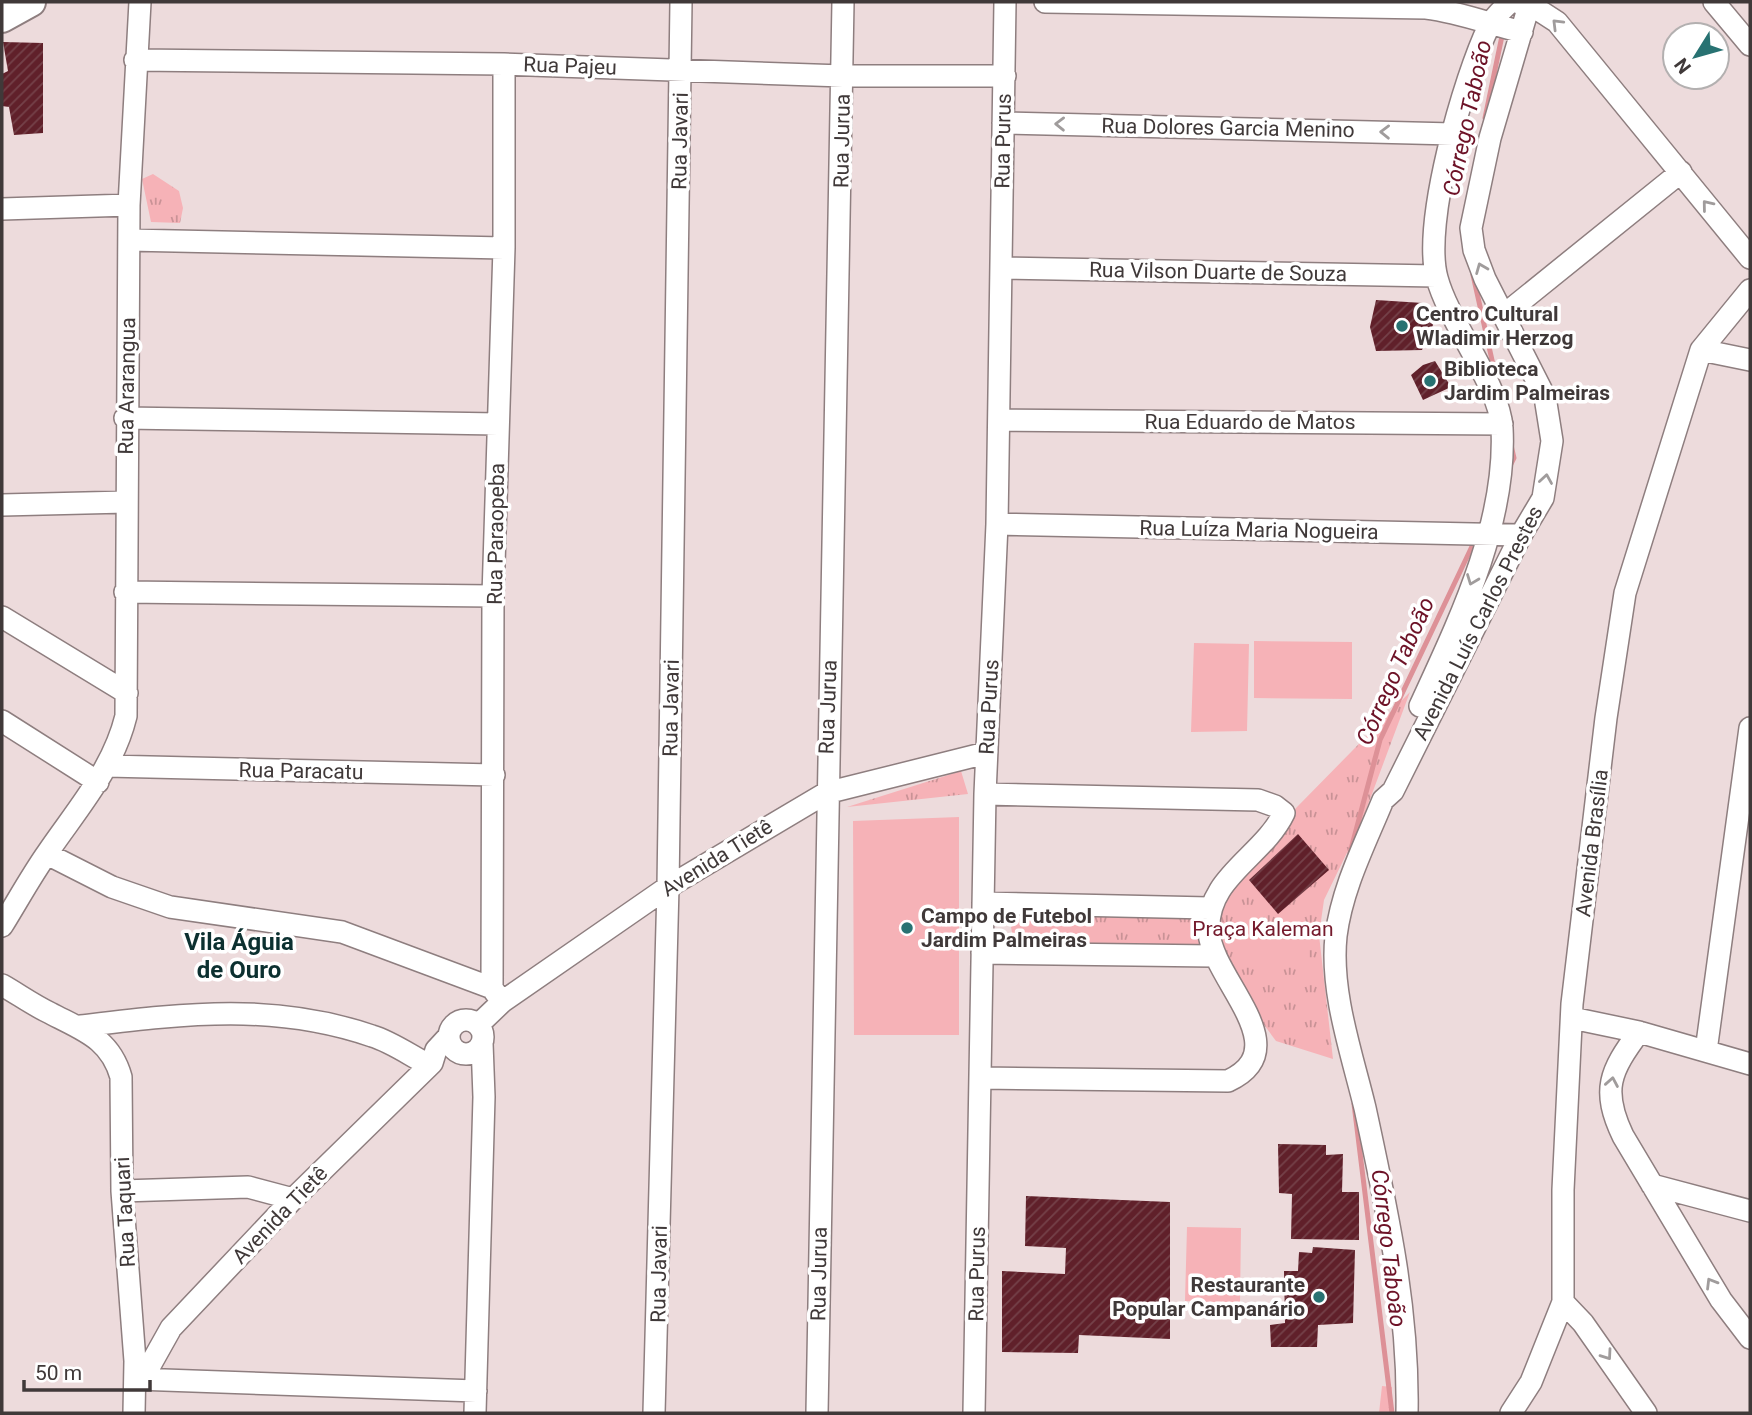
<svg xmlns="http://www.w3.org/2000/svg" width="1752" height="1415" viewBox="0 0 1752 1415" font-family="Roboto,sans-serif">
<defs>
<pattern id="grass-tufts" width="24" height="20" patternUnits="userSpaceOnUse" patternTransform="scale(1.75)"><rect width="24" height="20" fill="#f6b2b7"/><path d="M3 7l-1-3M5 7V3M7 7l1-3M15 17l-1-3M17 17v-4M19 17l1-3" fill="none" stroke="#c99296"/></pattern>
<pattern id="building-hatch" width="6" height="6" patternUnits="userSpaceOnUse" patternTransform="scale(1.75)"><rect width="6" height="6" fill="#60202a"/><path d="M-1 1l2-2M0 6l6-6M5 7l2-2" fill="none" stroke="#744149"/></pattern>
</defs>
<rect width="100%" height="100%" fill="#eddbdc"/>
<path fill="url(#grass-tufts)" d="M153,174L179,191L183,208L180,223L151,222L142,179Z
M1410,692L1360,826L1324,900L1319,935L1333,1059L1276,1041L1213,956L1014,943L1011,927L1021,917L1209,907L1238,867Z
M961,771L968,794L847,807Z
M1382,1386L1392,1387V1413H1379Z"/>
<path fill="#f6b2b7" d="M1254,641L1352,642V699L1254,698Z
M1194,643L1249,644L1247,731L1191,732Z
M959,817V1035H854L853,821Z
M1242,923H1309V965H1242Z
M1187,1227L1241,1228L1240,1303L1185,1301Z"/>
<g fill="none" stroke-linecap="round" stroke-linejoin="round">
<path stroke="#dd9197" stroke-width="5" d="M1485,118L1503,31
M1473,275L1496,378
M1510,466L1514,458L1511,445
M1350,853L1380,740L1476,538
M1354,1104L1392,1413"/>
</g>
<path fill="url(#building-hatch)" d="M3,42L43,43V133L14,135L9,107L2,106V74L8,71Z
M1376,300L1423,303L1433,325L1422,350L1376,351L1370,327Z
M1435,361L1451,387L1423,400L1411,375L1423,365Z
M1298,834L1329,870L1278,914L1249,880Z
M1278,1144L1326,1145V1155L1343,1154L1342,1192H1359V1240L1291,1239L1292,1194L1279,1193Z
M1026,1196L1170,1202V1339L1079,1335L1078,1353L1002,1352V1271L1065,1274L1066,1248L1025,1246Z
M1313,1247L1355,1250L1353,1323L1318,1325L1317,1347H1271L1270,1325L1285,1323L1284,1271H1298L1299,1252L1312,1253Z"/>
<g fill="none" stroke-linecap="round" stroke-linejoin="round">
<g stroke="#8e7e7f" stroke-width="24">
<path id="minor" d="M1045,2L1426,8C1460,12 1489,24 1522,32
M1714,2L1750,45
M1519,3L1540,11L1557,22L1750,258
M135,60L504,64L843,76H1005
M1003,123L1453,134
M2,209L129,205
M129,240L504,248
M1001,268L1436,276
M1505,314L1681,172
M1701,350L1750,360
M125,418L498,424
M999,420L1502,424
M2,505L126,502
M997,524L1521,535
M125,592L493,596
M2,617L127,693
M1420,706C1459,621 1507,523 1502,428C1500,386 1449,323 1437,278C1422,224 1464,77 1489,26C1494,17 1503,9 1510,2
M2,721L98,782
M107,766L494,775
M47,854L112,887L170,907L342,932L492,988
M983,903L1209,908
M2,926C17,902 31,876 48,852C78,808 113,769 126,716L129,205L140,2
M982,953L1213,956
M2,985C18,994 33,1005 50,1013C82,1030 110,1038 121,1077L122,1191L135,1361L134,1413
M502,1002L492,988L493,596L504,248V64
M1572,1018L1639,1032L1750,1064
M449 1037a17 17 0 1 1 34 0a17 17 0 1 1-34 0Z
M478,1025L502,1002L668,887L826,793L986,753
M81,1026C182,1014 273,1002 372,1036C392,1042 411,1056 429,1065
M1639,1032C1610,1071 1601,1090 1623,1136L1721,1300L1750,1338
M1706,1051L1750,728
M980,1078L1228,1081C1299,1048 1212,980 1209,932C1205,878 1263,857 1284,813L1275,806L1258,800L985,794
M1652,1185L1750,1211
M122,1191L248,1187L293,1199
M1563,1302L1583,1323L1646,1413
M143,1378L171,1328L293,1199L432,1063L436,1050L448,1037
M136,1379L476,1391
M475,1413L484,1097L482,1043
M654,1413L668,887L681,2
M817,1413L843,2
M974,1413L985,794L997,524L1005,2
M1407,1413C1409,1308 1387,1210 1365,1108C1352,1054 1330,992 1336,936C1342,888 1365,844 1383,800L1393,791L1521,535L1543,498L1552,441L1545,397L1485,279L1474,250L1471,228L1490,138L1530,2
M1511,1413L1531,1382L1563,1302V1190L1572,1004L1606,718L1625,593L1701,350L1750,290"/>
</g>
<g stroke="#8e7e7f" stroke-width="32">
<path id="major" d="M2,18L31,2"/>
</g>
<use href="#minor" stroke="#fff" stroke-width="21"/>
<use href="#major" stroke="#fff" stroke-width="28"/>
</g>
<defs><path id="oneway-chevron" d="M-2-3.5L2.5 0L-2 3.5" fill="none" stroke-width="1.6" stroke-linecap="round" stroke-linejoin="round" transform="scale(1.75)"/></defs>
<g stroke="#a09c9c">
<use href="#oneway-chevron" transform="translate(1557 24) rotate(-135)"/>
<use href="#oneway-chevron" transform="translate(1060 124) rotate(-179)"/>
<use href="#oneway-chevron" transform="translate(1385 132) rotate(-179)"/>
<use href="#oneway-chevron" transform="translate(1707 205) rotate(-129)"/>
<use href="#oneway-chevron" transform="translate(1481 268) rotate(-112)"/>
<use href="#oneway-chevron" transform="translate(1546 479) rotate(-81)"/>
<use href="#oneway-chevron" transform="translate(1472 580) rotate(111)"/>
<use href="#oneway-chevron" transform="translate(1612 1082) rotate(-80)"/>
<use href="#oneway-chevron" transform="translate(1711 1283) rotate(-121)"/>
<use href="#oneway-chevron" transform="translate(1607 1355) rotate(55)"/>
</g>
<g fill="#287272" stroke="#fff" stroke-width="2.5">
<circle cx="1402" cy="326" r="7"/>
<circle cx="1430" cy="381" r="7"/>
<circle cx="907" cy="928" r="7"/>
<circle cx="1319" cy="1297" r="7"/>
</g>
<g text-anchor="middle" stroke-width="7" stroke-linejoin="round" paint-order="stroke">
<g font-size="21" fill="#403939" stroke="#fff">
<text transform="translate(570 66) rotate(2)" y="7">Rua Pajeu</text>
<text transform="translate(1228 128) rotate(1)" y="7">Rua Dolores Garcia Menino</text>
<text transform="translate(680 141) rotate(-89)" y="7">Rua Javari</text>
<text transform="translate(842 141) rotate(-89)" y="7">Rua Jurua</text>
<text transform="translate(1003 141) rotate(-89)" y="7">Rua Purus</text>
<text transform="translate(1218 272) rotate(1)" y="7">Rua Vilson Duarte de Souza</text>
<text transform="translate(127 386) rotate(-89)" y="7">Rua Ararangua</text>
<text x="1250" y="429">Rua Eduardo de Matos</text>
<text transform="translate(1259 530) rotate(1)" y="7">Rua Luíza Maria Nogueira</text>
<text transform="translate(496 534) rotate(-89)" y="7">Rua Paraopeba</text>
<text transform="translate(1478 623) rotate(-63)" y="7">Avenida Luís Carlos Prestes</text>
<text transform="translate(828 707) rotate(-88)" y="7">Rua Jurua</text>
<text transform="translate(989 707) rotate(-87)" y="7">Rua Purus</text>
<text transform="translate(671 708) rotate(-89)" y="7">Rua Javari</text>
<text transform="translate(301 771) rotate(1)" y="7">Rua Paracatu</text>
<text transform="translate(1592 843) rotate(-83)" y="7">Avenida Brasília</text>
<text transform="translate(717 858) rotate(-32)" y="7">Avenida Tietê</text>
<text transform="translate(125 1212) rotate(-93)" y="7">Rua Taquari</text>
<text transform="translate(280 1215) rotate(-46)" y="7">Avenida Tietê</text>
<text transform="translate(659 1274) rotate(-89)" y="7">Rua Javari</text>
<text transform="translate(819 1274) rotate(-89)" y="7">Rua Jurua</text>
<text transform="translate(977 1274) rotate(-89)" y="7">Rua Purus</text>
</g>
<g font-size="21" font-weight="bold" fill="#403939" stroke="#fff" text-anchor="start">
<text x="1416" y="321">Centro Cultural<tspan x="1416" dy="24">Wladimir Herzog</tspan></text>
<text x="1444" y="376">Biblioteca<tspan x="1444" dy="24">Jardim Palmeiras</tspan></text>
<text x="921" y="923">Campo de Futebol<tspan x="921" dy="24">Jardim Palmeiras</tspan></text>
<text x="1305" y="1292" text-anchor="end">Restaurante<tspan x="1305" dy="24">Popular Campanário</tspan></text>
</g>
<g font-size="21" fill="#751b2d" stroke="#fff">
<text x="1263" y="936">Praça Kaleman</text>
</g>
<g font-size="23" font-style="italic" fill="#6d1227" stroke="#fff">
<text transform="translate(1467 118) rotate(-78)" y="8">Córrego Taboão</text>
<text transform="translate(1395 671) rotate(-66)" y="8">Córrego Taboão</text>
<text transform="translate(1389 1248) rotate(83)" y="8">Córrego Taboão</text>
</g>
<g font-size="24" font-weight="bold" fill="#0c3030" stroke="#fff">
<text x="239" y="950">Vila Águia<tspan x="239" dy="28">de Ouro</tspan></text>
</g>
</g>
<rect width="1752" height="1415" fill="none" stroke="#403939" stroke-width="7"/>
<g transform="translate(1696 56) rotate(233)"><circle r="33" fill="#ffffff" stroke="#b3b0b0" stroke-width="2"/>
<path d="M0-5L12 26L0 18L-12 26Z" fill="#287272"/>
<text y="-10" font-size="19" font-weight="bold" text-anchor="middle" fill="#403939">N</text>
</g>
<path d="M24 1380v10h126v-10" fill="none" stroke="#403939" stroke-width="3.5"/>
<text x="35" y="1380" font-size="21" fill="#403939" stroke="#ffffff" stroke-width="5" paint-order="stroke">50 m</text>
</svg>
